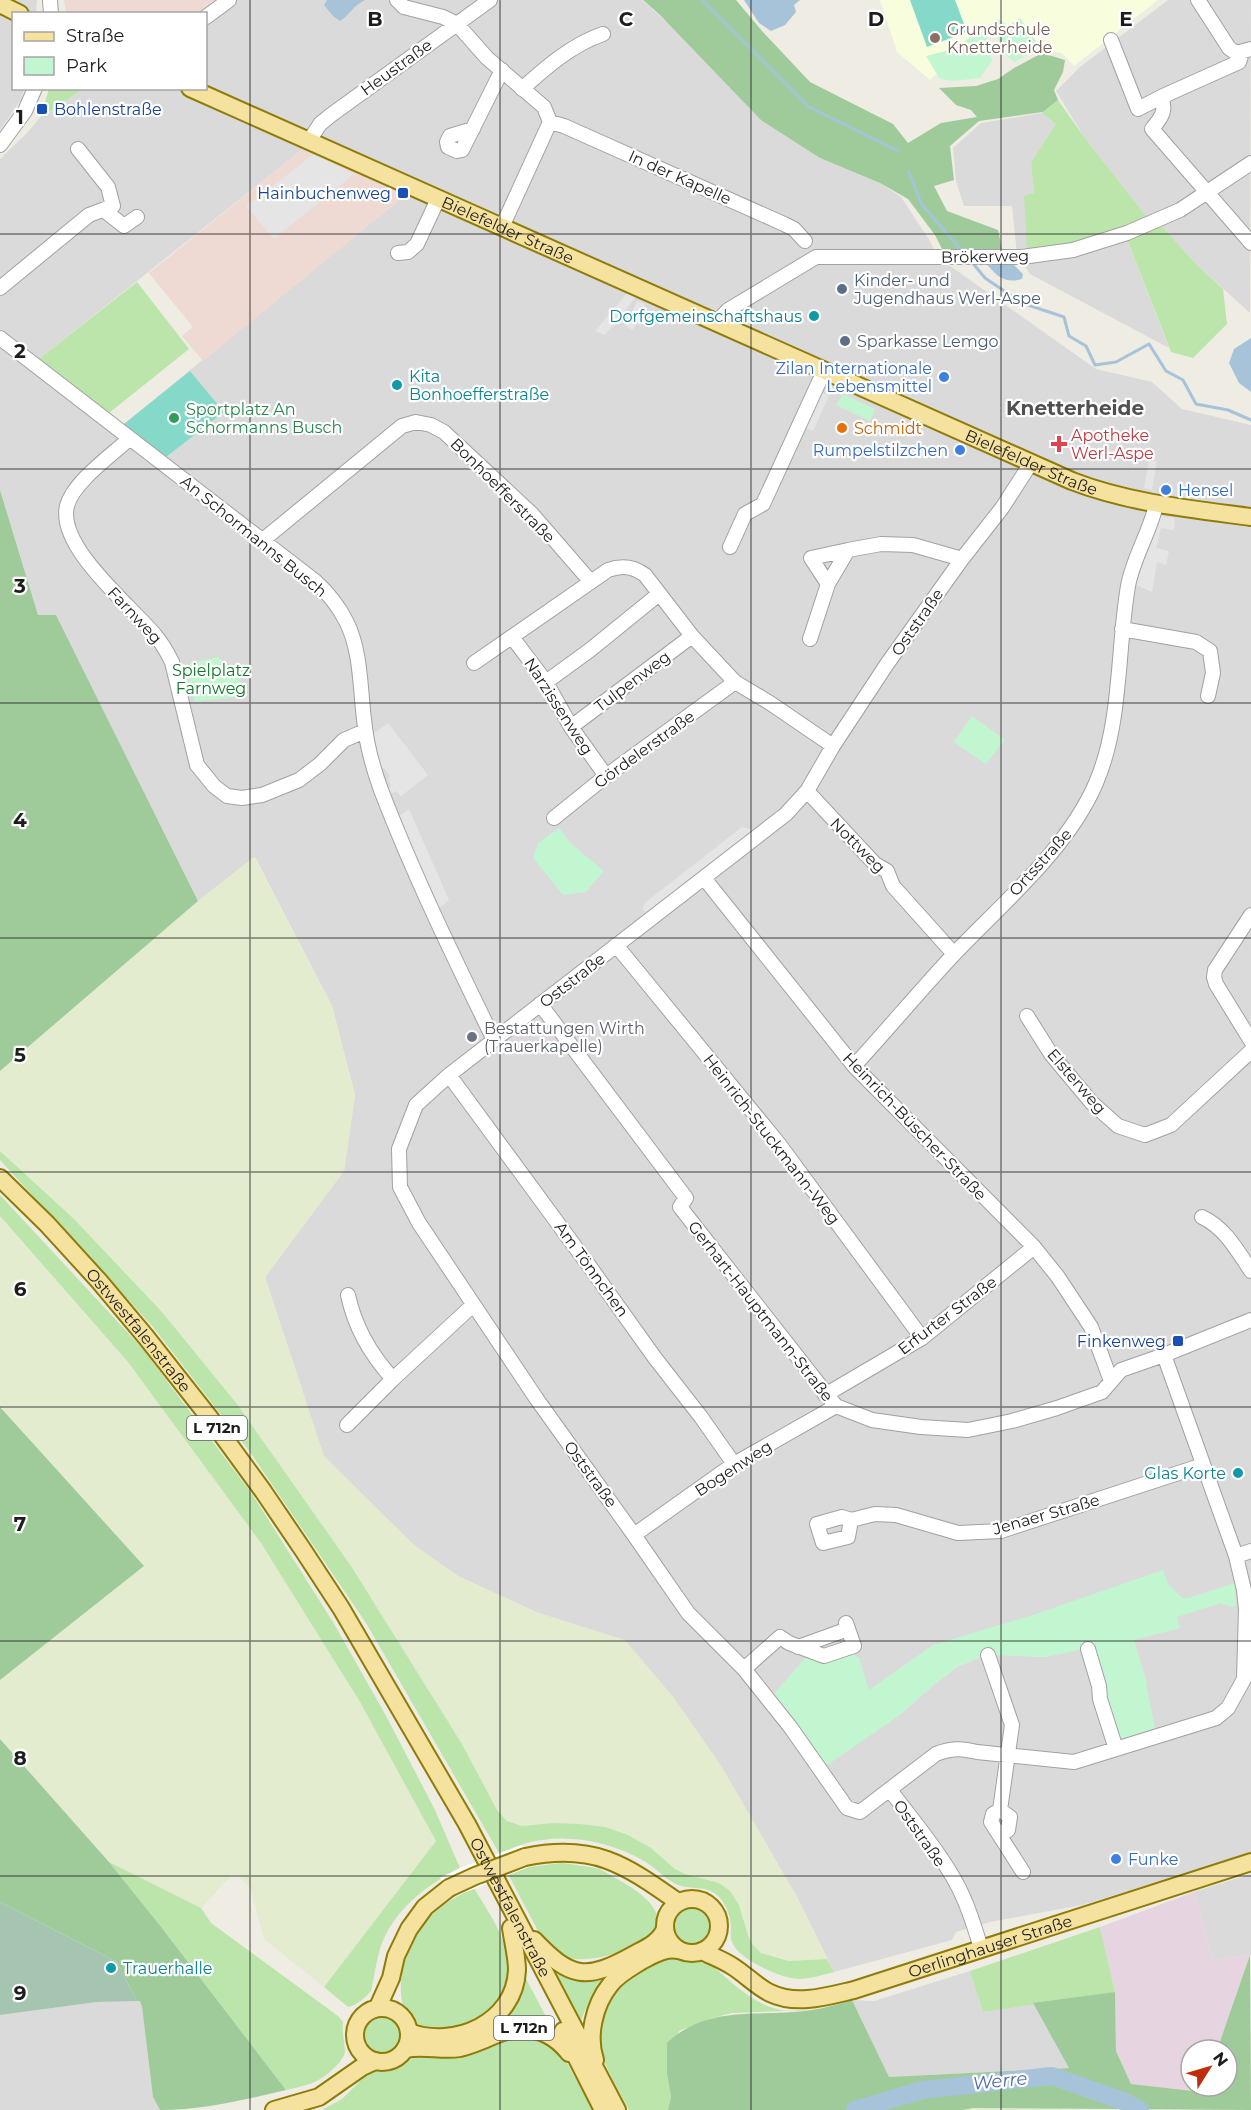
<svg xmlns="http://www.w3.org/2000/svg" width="1251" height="2110" viewBox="0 0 1251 2110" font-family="Montserrat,sans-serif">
<rect width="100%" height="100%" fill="#eeece3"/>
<path fill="#dbdada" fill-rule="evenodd" d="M0,0H37L36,13L14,14V88L24,89L21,100L0,130Z
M236,0H642L820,158L880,183L901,197L930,241L939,262L946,263L1096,369L1152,382L1182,409L1251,425V1853L1082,1905L990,1922L956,1932L952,1940L834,1972L796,1895L536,1612L458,1576L415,1546L324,1457L265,1277L344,1171L355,1095L332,1006L255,857L198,901L56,615H38L0,490V347L108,428L124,424L419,183L328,140L304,148L39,359L0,329V159L28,132L41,116L46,115L83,89L206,88V22ZM1029,1631L1046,1657L1008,1655ZM960,1647L983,1656L957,1667L936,1683L897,1717Z
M1168,0H1251L1250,313L1194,262L1160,224L1150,221L1084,137L1056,91L1080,67Z
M1042,113L1056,124L1031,162L1034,193L1126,236L1169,348L1030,274L1017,254L1012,206H964L956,181L953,148L981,123Z
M1251,1874V1955L1213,1960L1194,1892Z
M970,1971L983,2012L1033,2003L1070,2068L889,2077L852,2000L874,2001Z
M140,2000L142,2007L153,2097L160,2110H0V2015L97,2002Z"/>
<path fill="#eed9d3" d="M64,0H222L204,14L66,13Z
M304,148L406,195L203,361L182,336L193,327L149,273Z"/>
<path fill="#e6d5e0" d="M1194,1892L1213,1960L1250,1955L1217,2050H1191V2086H1204L1202,2093L1131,2084L1116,2051L1115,1992L1100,1927Z"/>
<path fill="#f7fddd" d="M880,0H1158L1074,66L1062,53L1042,50L1020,19L1008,26L998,19L930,80L897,52Z"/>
<path fill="#e4eccf" d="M254,857L332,1006L355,1095L344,1171L265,1277L324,1456L415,1546L458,1576L536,1612L625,1640L674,1698L722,1767L796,1895L827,1959L789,1961L761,1953L753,1945L748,1934L739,1905L719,1883L685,1874L675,1869L651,1848L553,1823L522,1826L507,1821L497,1810L462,1744L351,1566L237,1404L162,1312L74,1219L0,1151V1071L198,901Z
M0,1216L128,1362L261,1542L360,1702L437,1841L324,1987L264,1939L250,1887L237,1875H232L201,1908L109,1862L0,1739V1680L143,1566L0,1407Z
M973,2108H1057L1063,2110H962Z"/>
<path fill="#bce5ab" d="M49,89V88L83,89L45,115L41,116Z
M1058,100L1084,137L1150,221L1073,247L1027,251L1024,196L1034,193L1031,162L1056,124L1042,113Z
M1160,224L1194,262L1223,289L1227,324L1193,358L1171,352L1126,236Z
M137,282L189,349L109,413L39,359Z
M0,1151L74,1219L162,1312L237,1404L351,1566L462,1744L497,1810L507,1821L522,1826L553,1823L580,1824L605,1827L628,1835L651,1848L675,1869L685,1874L719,1883L730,1891L739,1905L748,1935L753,1945L761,1953L789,1961L827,1959L834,1972C822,1975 810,1979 798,1979C780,1978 738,1959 732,1942C730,1937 731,1934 731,1928C731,1917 726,1903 717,1895C704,1884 688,1891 674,1883C663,1877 655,1867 644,1861C615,1844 576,1835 543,1840C528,1841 513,1848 499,1853L366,1623L250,1452L153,1327L0,1160Z
M0,1195L142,1348L252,1494L333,1622L385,1714L434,1808L460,1868C426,1885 392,1911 380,1949C376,1963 374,1977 371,1991C365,1998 357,2005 348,2007L324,1987L436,1841L360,1702L261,1543L128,1362L0,1216Z
M109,1862L201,1908L211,1923L338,2016L343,2022C342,2031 344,2040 345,2050C345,2056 340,2062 336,2066C320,2083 308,2085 286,2090L162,1928Z
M562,1863C574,1865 587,1866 599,1869C605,1871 612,1877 619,1880C636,1890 671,1910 652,1935C640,1950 594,1961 575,1959C563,1958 555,1952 546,1946L508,1874L529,1867Z
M474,1888C487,1910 506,1936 508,1962C510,1996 482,2023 451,2030C440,2032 426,2033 416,2025C388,2003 404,1949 422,1925C436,1908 454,1897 474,1888Z
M674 1926a18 18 0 1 1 36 0a18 18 0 1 1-36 0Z
M1100,1927L1115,1992L983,2012L970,1971Z
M674,1956C686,1960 697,1958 708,1962C731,1981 755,2008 787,2011C795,2011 803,2011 811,2010L732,2013L712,2018L679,2031L667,2074L671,2097L668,2110H629C619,2090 604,2068 600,2046C595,2013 623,1976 652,1962C658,1959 667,1958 674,1956Z
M554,1970L573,1977L613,1976C595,1989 587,2002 581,2022H578L551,1971Z
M524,1975L551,2026L550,2028L494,2029Z
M364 2035a18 18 0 1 1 36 0a18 18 0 1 1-36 0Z
M523,2036L548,2042L562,2054L593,2110H322L342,2099L370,2071L392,2068L412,2055L498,2042Z"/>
<path fill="#9fcb9a" d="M643,0H736L762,31L810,82L893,124L908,143L941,123L977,117L971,110L956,105L939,88L976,86L998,79L1014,68L1042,53L1065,60L1063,72L1054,90L1058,100L1043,112L979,121L950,146L954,180L934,186L947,211L998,230L1003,254L944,253L935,235L908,199L880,183L820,158L761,120L660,15Z
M0,490L38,615H56L198,901L0,1071Z
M0,1407L144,1566L0,1680Z
M0,1739L109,1862L162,1928L286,2090C244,2100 203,2110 160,2110L153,2097L142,2007L140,2001H137L117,1962L0,1902Z
M1250,1955L1251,2110L973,2108L962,2110H668L671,2097L667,2074V2043C709,2003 760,2018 812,2010C825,2008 839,2004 852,2000L889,2077L1069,2068L1033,2003L1115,1992L1116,2051L1131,2084L1201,2092L1204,2086H1227V2050H1217Z"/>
<path fill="#a5c5b0" d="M0,1902L117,1962L137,2001L97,2002L0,2015Z"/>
<path fill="#c2f6d0" d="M1020,18L1042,50L1031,53L1014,62L999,49L998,19L1008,26Z
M982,26L985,29L992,61L980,78L953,81L940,79L926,56C955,49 960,48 982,26Z
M843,394L875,409L870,421L836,405Z
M218,657L237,676L242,687L236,697L195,702L185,667L192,663Z
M972,716L1005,740L986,764L954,742Z
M559,828L570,843L604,871L586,892L563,895L533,858L538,843Z
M1163,1570L1168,1584L1182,1598H1188L1235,1583L1236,1606L1231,1607L1221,1603L1177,1617L1180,1628L1134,1640L1147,1683L1146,1684L1155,1728L1123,1739L1114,1730L1091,1647L1046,1657L985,1655L957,1667L936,1683L897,1717L827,1765L774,1694L806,1657L830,1662L852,1654L859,1658L869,1690L933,1645L1030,1616Z"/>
<path fill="#85d9c9" d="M910,0H955L967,32L927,47Z
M190,371L224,412L166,457L124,424Z"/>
<path fill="#e5e5e5" d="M314,154L354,174L274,239L246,206Z
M627,293L636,297L605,335L595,331Z
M637,301L645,304L633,330L625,326Z
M822,393L829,396L813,431L806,428Z
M1149,460L1157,461L1152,490L1144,488Z
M1155,515L1175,518L1174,530L1161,528L1156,548L1169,551L1166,565L1157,562L1152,592L1132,583Z
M388,723L428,775L401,796L396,791L388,796L385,791L392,786L388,779L390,776L384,768L381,769L373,734Z
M409,809L449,900L438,909L398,817Z
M742,827L754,830L647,915L642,908L646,902Z"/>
<path fill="#a6c3d9" d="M327,0H365C351,7 350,15 340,21L333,16L324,5Z
M744,0H800L794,5L796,12L785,25L771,31L759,23Z
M986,263H1012L1023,274L1022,279C1005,284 996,276 986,263Z
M1251,338V392L1239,383L1229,363L1234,349Z"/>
<path fill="#fff" d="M522,1845L529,1867L456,1896L440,1878L460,1868Z"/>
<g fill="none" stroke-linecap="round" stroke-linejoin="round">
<path stroke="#a6c3d9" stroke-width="3" d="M702,0L809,107L898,151
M909,172L922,205L963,252
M971,261L985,278L1022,303L1064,317L1069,336L1086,346L1095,365L1116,362L1149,344L1166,371L1183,380L1196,404L1228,410L1251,420"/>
<path stroke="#a6c3d9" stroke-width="18" d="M855,2110L923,2090L1052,2076L1123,2101L1140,2110"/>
<g stroke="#a1a1a1" stroke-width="16">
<path id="minor" d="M50,0L51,14
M397,0L404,7L443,17L457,24L487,58L544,107L550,122L502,227
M1198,0L1229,48L1236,53L1251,49
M206,17L229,0
M1111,40L1138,109L1161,97C1167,111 1161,118 1152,129L1251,243
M522,89C546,67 573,44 603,34
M1161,97L1239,62L1242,53
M550,122L564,126L784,224L794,229L805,241
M473,129L450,136L447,142L448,147L457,151L462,150L502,70
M309,141L320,124L331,115L490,0
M0,145L25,111L35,88
M105,211L124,226L137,217
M398,253L408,252L417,244L438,199
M0,288L89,215L113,206L108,187L78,149
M716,323L728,310L816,257H1022L1073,250L1127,233L1180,210L1251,163
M0,338L315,581C328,593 338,605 346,621C361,650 360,687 364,719C366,742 373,768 381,790C414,876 454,958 494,1040
M129,439C112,455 73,482 67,506C57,547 131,606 155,635C162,643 167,652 172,662L197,765L214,786L227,796L242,798L262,795L299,780L320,764L344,740L365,731
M1031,463L1002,508L962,559L887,664L833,746L807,791L786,814L449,1075L416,1105L399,1149L400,1187L419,1223L536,1398L634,1535L688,1613L744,1669L791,1728L847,1808L860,1812L936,1754C951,1748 961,1748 977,1752L1074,1762L1216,1718L1228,1708L1244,1679L1246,1609L1244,1590L1236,1556L1164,1355
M263,540L402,426L416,422L431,425L444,432L532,514L591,582
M730,547L745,514L763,504L824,371
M828,584L811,558L848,550
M1122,629L1196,642L1210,651L1213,673L1208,696
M512,637L546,682L571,727L606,776
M810,639L828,584L848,550L881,544L913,545L962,559
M474,663L608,570C622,565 633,566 645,575L692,636L735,682L770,703L833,746
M546,682L590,650L659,594
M571,727L692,636
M807,791L875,864L887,871L893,886L954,954
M554,818L606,776L735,682
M704,878L854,1066L1034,1247L1058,1277L1091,1327L1111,1381
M1251,915L1215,970L1214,977L1216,984L1251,1041
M616,945L779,1144L922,1338
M540,1004L686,1198L680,1207L836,1406L872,1420L921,1427L968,1430L1012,1421L1057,1408L1102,1392L1121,1370L1164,1355L1251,1320
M1027,1016L1051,1054L1092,1103L1118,1126L1145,1135L1171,1125L1251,1051
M854,1066C889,1028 922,988 957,951C1006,900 1068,848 1096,783C1122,722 1117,651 1128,586C1133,558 1150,532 1156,505
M449,1075L590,1267L655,1358L701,1417L734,1464
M1202,1217C1225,1228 1237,1250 1251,1271
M348,1295C355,1328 370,1354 393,1379L473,1305
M825,1395L922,1338L1034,1247
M347,1425L393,1379
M851,1520L848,1537L823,1543L817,1524L842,1517L851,1520L875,1514L896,1515L958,1533L1001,1531L1203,1465
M634,1535L734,1464L836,1406
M1236,1556L1251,1551
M798,1647L848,1629
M1088,1649L1099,1686L1100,1699L1116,1749
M988,1655L1012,1725L1000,1810L993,1814L991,1822L1023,1872
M744,1669L780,1637L789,1643L824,1656L854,1646L846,1623
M890,1790C914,1822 949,1863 964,1899C971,1915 976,1932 981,1948
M1000,1835L1008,1830L1010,1817L1000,1810"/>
</g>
<g stroke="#8e7b08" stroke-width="20">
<g id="major">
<path d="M0,4L20,14"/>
<path id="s1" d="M190,88L1072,481C1129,503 1190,509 1251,517"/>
<path id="s2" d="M0,1178L47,1224L99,1281L146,1337L209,1417L263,1491L303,1550L341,1608L467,1824L617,2110"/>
<path d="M525,1857C594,1843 624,1864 678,1902"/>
<circle cx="692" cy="1926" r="27"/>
<path d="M534,1940C571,1979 586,1981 633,1955C646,1948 659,1943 665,1929"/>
<path id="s3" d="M702,1951C712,1956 723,1960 732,1966C745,1974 756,1986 770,1993C797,2006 828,1996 854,1990L1251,1862"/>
<path d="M378,2007L391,1978L396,1956L409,1929L425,1907L449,1888"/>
<circle cx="382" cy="2035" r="27"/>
<path d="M563,2031L603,2110"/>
<path d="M409,2032C454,2049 515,2023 517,1970C517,1957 513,1942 511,1928"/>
<path d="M405,2049C424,2045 442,2051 460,2048C473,2045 484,2040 495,2035C524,2023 550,2029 569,2053"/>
<path d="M595,2060C587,2036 594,2005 610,1985C618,1974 632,1967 643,1960C655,1954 665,1948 678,1950"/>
<path d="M274,2110L319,2097L362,2067L375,2061"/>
</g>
</g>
<use href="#minor" stroke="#fff" stroke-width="14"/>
<use href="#major" stroke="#f6e29f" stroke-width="16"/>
<g stroke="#8e7b08" stroke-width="20" stroke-linecap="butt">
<path id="major-bridge" d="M449,1888L475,1876L525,1857"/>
</g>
<use href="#major-bridge" stroke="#f6e29f" stroke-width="16"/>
</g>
<path fill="none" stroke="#1d1d1d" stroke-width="1.5" stroke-opacity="0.55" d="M250,0V2110M500,0V2110M751,0V2110M1001,0V2110M0,234H1251M0,469H1251M0,703H1251M0,938H1251M0,1172H1251M0,1407H1251M0,1641H1251M0,1876H1251"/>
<circle fill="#8d6e63" stroke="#fff" stroke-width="2" cx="935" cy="38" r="6"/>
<g fill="#1a4fb4" stroke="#fff" stroke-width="2">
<rect x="36" y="103" width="12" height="12" rx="3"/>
<rect x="397" y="187" width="12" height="12" rx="3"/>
<rect x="1172" y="1335" width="12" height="12" rx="3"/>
</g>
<g fill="#5c6f8a" stroke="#fff" stroke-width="2">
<circle cx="842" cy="289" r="6"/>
<circle cx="845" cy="341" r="6"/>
</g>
<g fill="#0f9aa8" stroke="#fff" stroke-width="2">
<circle cx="814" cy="316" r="6"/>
<circle cx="397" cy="385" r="6"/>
<circle cx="1238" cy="1473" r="6"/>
<circle cx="111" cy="1968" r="6"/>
</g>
<g fill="#3f7fe0" stroke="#fff" stroke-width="2">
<circle cx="944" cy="377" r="6"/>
<circle cx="960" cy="450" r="6"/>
<circle cx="1166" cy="490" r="6"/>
<circle cx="1116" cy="1859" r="6"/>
</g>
<circle fill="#2e9e5b" stroke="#fff" stroke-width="2" cx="174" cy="418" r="6"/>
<circle fill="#e8710a" stroke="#fff" stroke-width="2" cx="842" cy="428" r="6"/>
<path fill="#e0444e" stroke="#fff" stroke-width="2" d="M1056 435h6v6h6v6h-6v6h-6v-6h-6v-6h6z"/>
<circle fill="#6b7280" stroke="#fff" stroke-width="2" cx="472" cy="1037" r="6"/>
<g text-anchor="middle" stroke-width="4.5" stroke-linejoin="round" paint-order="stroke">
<g fill="#fff" stroke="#616161" stroke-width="1.5">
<rect x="187" y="1416" width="60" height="24" rx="4.5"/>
<rect x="494" y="2016" width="60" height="24" rx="4.5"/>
</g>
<g font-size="15" font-weight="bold" fill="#1d1d1d">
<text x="217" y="1433">L 712n</text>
<text x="524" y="2033">L 712n</text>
</g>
<g font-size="16" fill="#785e54" stroke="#fff" text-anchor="start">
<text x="947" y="35">Grundschule<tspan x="947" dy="18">Knetterheide</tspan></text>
</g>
<g font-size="16" fill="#1d1d1d" stroke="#fff">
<text transform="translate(396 67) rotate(-36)" y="6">Heustraße</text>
<text transform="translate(680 177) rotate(24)" y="6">In der Kapelle</text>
<text dy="6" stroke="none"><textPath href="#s1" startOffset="348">Bielefelder Straße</textPath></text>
<text transform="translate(985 256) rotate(-1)" y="6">Brökerweg</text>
<text dy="6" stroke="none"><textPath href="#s1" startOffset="921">Bielefelder Straße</textPath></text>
<text transform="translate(503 490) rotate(45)" y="6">Bonhoefferstraße</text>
<text transform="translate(254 536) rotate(39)" y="6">An Schormanns Busch</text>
<text transform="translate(135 615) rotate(47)" y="6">Farnweg</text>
<text transform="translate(917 622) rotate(-55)" y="6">Oststraße</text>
<text transform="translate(632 681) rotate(-37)" y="6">Tulpenweg</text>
<text transform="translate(559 706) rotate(57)" y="6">Narzissenweg</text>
<text transform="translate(644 749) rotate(-36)" y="6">Gördelerstraße</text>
<text transform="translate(858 845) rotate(45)" y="6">Nottweg</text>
<text transform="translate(1040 862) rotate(-48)" y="6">Ortsstraße</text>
<text transform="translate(572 980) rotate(-38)" y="6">Oststraße</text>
<text transform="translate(1077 1081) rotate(49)" y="6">Elsterweg</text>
<text transform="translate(915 1126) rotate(46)" y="6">Heinrich-Büscher-Straße</text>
<text transform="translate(772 1139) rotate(52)" y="6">Heinrich-Stuckmann-Weg</text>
<text transform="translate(592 1269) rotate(54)" y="6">Am Tönnchen</text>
<text transform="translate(761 1311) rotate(52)" y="6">Gerhart-Hauptmann-Straße</text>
<text transform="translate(947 1315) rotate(-37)" y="6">Erfurter Straße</text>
<text dy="6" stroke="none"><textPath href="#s2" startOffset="206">Ostwestfalenstraße</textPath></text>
<text transform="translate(733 1468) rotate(-33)" y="6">Bogenweg</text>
<text transform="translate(591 1474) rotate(54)" y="6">Oststraße</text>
<text transform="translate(1046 1514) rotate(-16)" y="6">Jenaer Straße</text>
<text transform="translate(920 1833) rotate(55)" y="6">Oststraße</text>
<text dy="6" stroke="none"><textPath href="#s2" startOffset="894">Ostwestfalenstraße</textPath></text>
<text dy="6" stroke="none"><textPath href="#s3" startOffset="309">Oerlinghauser Straße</textPath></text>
</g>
<g font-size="16" fill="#164399" stroke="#fff" text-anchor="end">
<text x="54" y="115" text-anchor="start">Bohlenstraße</text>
<text x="391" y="199">Hainbuchenweg</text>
<text x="1166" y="1347">Finkenweg</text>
</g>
<g font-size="16" fill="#4e5e75" stroke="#fff" text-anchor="start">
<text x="854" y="286">Kinder- und<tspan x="854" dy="18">Jugendhaus Werl-Aspe</tspan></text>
<text x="857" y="347">Sparkasse Lemgo</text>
</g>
<g font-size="16" fill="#0d838f" stroke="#fff" text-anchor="end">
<text x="802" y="322">Dorfgemeinschaftshaus</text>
<text x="409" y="382" text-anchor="start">Kita<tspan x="409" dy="18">Bonhoefferstraße</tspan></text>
<text x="1226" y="1479">Glas Korte</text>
<text x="123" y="1974" text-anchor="start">Trauerhalle</text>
</g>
<g font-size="16" fill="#366cbe" stroke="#fff" text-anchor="end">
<text x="932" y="374">Zilan Internationale<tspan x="932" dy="18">Lebensmittel</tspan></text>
<text x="948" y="456">Rumpelstilzchen</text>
<text x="1178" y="496" text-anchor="start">Hensel</text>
<text x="1128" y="1865" text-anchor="start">Funke</text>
</g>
<g font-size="16" fill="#27864d" stroke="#fff" text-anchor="start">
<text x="186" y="415">Sportplatz An<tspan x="186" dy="18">Schormanns Busch</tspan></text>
</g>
<g font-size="16" fill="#c56008" stroke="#fff" text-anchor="start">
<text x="854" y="434">Schmidt</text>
</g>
<g font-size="16" fill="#be3a42" stroke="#fff" text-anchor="start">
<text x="1071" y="441">Apotheke<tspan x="1071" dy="18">Werl-Aspe</tspan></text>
</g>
<g font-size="16" fill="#11752d" stroke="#fff">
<text x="211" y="676">Spielplatz<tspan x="211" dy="18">Farnweg</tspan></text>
</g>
<g font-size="16" fill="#5b616d" stroke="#fff" text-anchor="start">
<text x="484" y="1034">Bestattungen Wirth<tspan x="484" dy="18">(Trauerkapelle)</tspan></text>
</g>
<g font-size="18" font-style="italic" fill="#4f6aa7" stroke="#fff">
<text transform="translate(1000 2081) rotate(-6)" y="6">Werre</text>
</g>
<g font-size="20" font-weight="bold" fill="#505050" stroke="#fff">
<text x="1075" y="415">Knetterheide</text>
</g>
</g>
<g font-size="20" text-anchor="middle" font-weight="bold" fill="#1d1d1d" stroke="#fff" stroke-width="4.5" stroke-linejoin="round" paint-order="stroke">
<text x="375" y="26">B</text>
<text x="626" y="26">C</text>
<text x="876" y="26">D</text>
<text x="1126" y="26">E</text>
<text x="20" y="124">1</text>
<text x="20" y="358">2</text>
<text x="20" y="593">3</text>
<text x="20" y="827">4</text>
<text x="20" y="1062">5</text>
<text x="20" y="1296">6</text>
<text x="20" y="1531">7</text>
<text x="20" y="1765">8</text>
<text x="20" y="2000">9</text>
</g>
<rect x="12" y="12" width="195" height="78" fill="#ffffff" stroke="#a5a5a5" stroke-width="1.5"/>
<rect x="24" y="32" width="30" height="9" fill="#f6e29f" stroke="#a5a5a5" stroke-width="1.5"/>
<text x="66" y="42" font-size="18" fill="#1d1d1d">Straße</text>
<rect x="24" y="57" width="30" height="18" fill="#c2f6d0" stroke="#a5a5a5" stroke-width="1.5"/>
<text x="66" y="72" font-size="18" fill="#1d1d1d">Park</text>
<g transform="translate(1209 2068) rotate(53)"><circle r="28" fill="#ffffff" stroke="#a5a5a5" stroke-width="1.5"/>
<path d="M0-4.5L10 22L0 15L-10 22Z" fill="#bf2e0b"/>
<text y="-9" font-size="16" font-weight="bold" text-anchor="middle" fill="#1d1d1d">N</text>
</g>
</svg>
